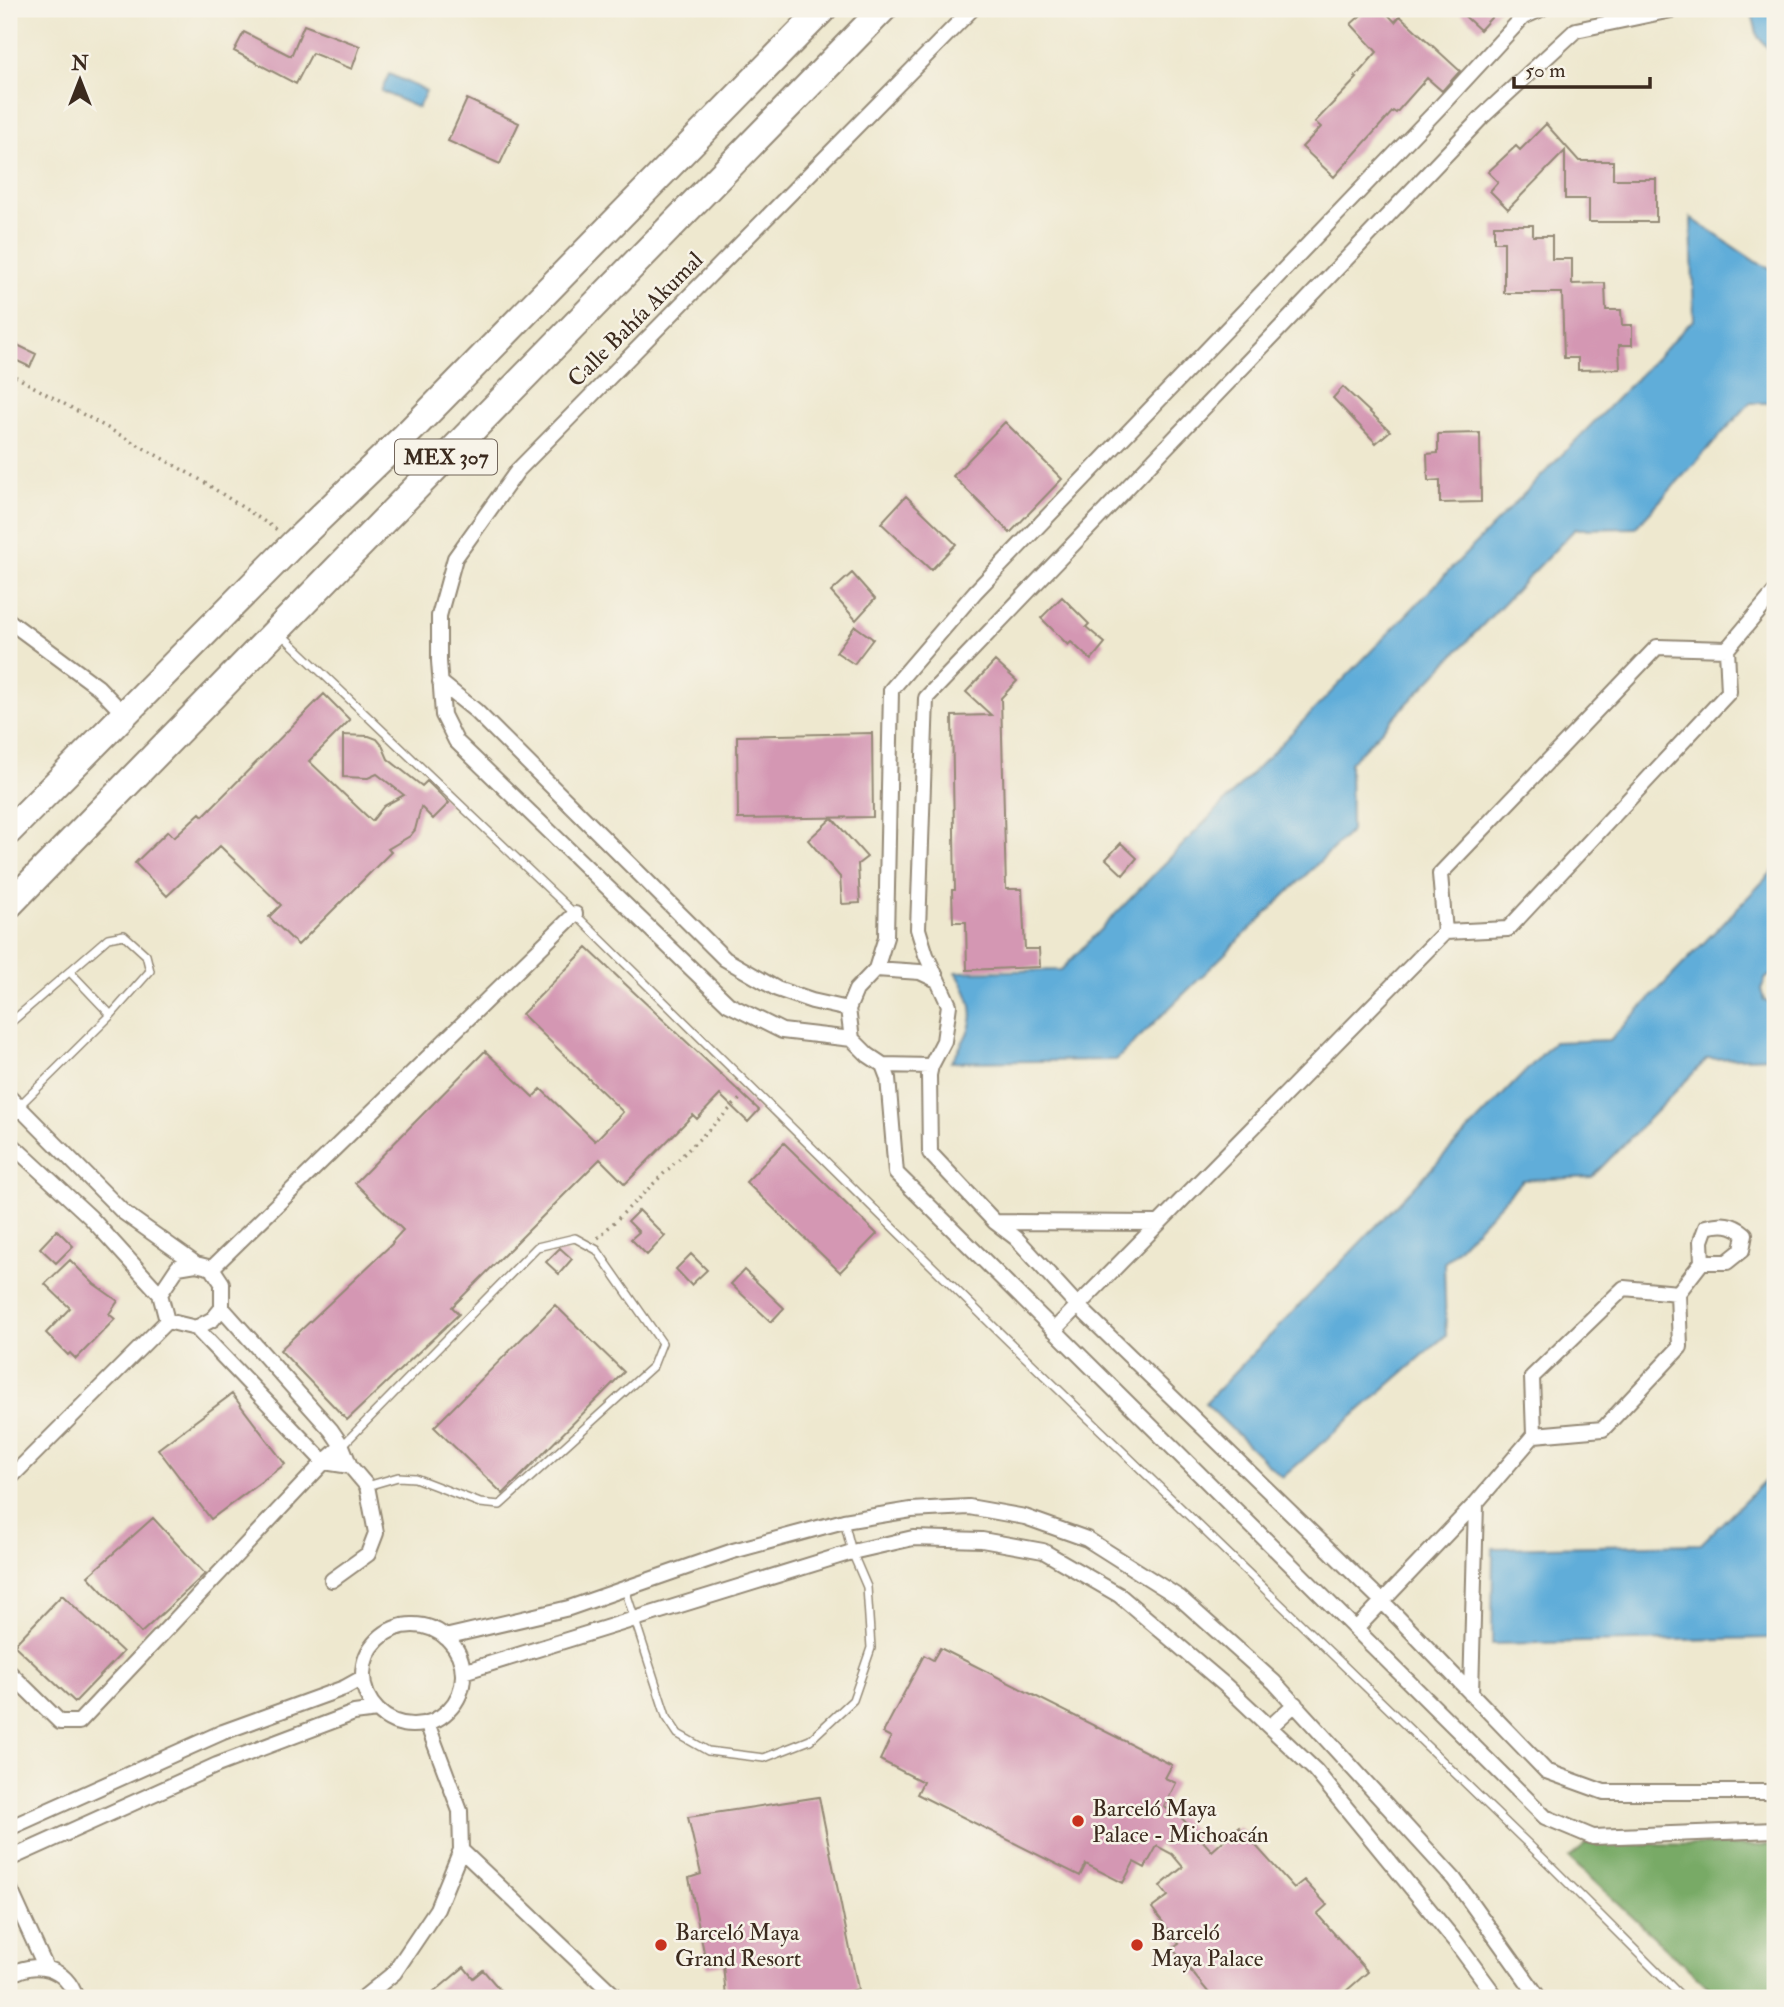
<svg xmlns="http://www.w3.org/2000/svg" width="1784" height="2007" viewBox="0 0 1784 2007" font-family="'IM FELL Double Pica',serif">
<rect width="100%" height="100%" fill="#f7f3e8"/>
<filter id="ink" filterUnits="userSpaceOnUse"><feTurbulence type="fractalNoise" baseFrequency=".0143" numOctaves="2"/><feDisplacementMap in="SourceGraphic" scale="14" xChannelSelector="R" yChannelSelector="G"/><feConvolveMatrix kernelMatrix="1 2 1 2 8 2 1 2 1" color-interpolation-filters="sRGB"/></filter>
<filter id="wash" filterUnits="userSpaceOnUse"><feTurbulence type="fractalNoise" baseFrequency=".00686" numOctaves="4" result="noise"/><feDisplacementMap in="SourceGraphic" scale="28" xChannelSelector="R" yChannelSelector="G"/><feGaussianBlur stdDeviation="1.57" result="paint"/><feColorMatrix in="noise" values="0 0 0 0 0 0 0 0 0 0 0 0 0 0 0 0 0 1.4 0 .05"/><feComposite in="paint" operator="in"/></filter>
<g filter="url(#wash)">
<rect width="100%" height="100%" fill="#eee8cf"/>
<path fill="#78aa66" stroke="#5a6a42" stroke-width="2" d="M1588,1843L1775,1846V1998H1720L1569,1858Z"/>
<path fill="#61add9" stroke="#4e6c7c" stroke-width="2" d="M1751,9H1775V56L1758,37Z
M389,74L426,91L418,108L381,91Z
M1691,218L1756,262L1775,270V403H1750L1635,528L1575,529L1350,763L1351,831L1116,1060L951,1062C975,1023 980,1014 956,972L1061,970L1694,319Z
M1775,869V973L1766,978L1761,989L1764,1000L1775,1007V1057L1707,1059L1592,1177L1523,1180L1444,1263L1446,1335L1282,1478L1205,1403L1554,1042L1610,1040Z
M1775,1470V1632L1770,1638L1492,1644L1493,1548L1701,1544Z"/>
<g id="blocks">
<path fill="#d497b3" d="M1368,9H1383L1395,22L1400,16L1460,71L1442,91L1427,78L1396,113L1393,111L1334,177L1302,147L1321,127L1315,122L1357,78L1355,77L1377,52L1351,24Z
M1457,9H1499L1480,30Z
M304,25L360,46L352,69L312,53L296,84L234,51L244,32L291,56Z
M467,99L519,123L500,164L448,141Z
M1546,124L1579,161H1613V179H1656V222H1589V199H1565V151L1508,209L1490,191L1498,182L1488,172L1516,146L1520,150Z
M1494,225H1533V236H1552V259H1572V284L1605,283L1606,310H1621L1622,325H1632V345H1619L1620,369L1578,370V358H1564L1562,293H1504V242H1494Z
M9,341L36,354L30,367L9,357Z
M1343,387L1390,431L1376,443L1333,398Z
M1005,422L1062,479L1010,533L953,476Z
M1480,433L1481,502L1440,503V480L1428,481L1427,454L1438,453V434Z
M906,496L956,544L931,570L881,523Z
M852,573L875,599L856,620L831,592Z
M1062,597L1089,624L1086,627L1105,643L1091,660L1071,642L1068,645L1041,618Z
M855,626L873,639L854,664L836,652Z
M995,661L1017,681L1001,698L1006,889H1022L1025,949H1039L1040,967L967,970L966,922H953L952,890H955L952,716L991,715L966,692Z
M324,694L350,720L309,761L372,821L384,806L404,795L377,774L368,778L343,777V735L369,736L377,739L382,745L388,759L422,786L427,781L449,803L433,819L421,807L415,830L410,836L388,849L391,852L298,945L269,917L281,905L220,846L167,896L135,863L168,831L174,837L200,813L203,816Z
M872,733L873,817L738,819L737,736Z
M832,818L867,857L858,864L860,903L842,904L840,877L808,840Z
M1121,843L1137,858L1123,875L1106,859Z
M587,948L759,1110L748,1122L720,1095L697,1119L693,1115L625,1184L600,1159L452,1307L459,1314L347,1420L280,1350L393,1243L392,1242L403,1230L355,1183L485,1051L533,1097L541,1089L595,1141L623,1112L522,1014Z
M784,1143L877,1234L840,1272L746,1182Z
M639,1210L665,1236L647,1255L631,1239L639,1232L628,1221Z
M57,1230L73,1246L56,1263L40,1248Z
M560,1248L572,1259L559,1274L546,1262Z
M691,1254L707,1270L691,1285L676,1269Z
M70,1260L94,1284L118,1301L109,1314L115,1319L76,1359L70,1353L68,1355L46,1333L70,1308L45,1284Z
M744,1270L784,1308L771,1322L731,1284Z
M555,1305L624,1372L503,1494L434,1427Z
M232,1394L285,1464L211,1519L158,1449Z
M153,1518L205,1574L141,1633L88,1576Z
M62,1595L123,1652L75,1702L14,1645Z
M940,1648L1172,1765L1165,1778L1176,1783L1164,1807L1179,1815L1212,1851L1239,1827L1294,1888L1304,1880L1327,1905L1317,1914L1368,1972L1338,1998H1213L1172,1948L1179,1943L1152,1908L1168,1896L1160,1886L1183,1867L1172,1854L1157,1846L1145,1868L1134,1862L1123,1883L1086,1864L1080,1876L917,1794L923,1782L880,1760L891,1737L883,1733L924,1655L933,1660Z
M819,1797L858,1989L826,1998H726L723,1964L707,1967L689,1878L701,1874L688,1817Z
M464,1967L473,1978L483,1970L507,1998H427Z"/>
</g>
</g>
<g filter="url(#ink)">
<use href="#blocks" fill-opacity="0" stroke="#948976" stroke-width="2"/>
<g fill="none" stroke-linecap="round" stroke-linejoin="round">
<g stroke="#948976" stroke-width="10">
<path id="lane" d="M280,633L575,914L996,1329L1552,1867L1683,1998
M70,972L111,1015
M9,1024L108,938L124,935L146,955L150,971L111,1015L19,1106
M342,1446L537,1247L575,1238L597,1250L662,1343L653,1366L500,1505L480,1503L415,1478L398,1477L367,1486
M625,1589L666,1716L678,1734L708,1751L764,1758L810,1740L853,1700L871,1648L867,1587L852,1552L844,1521"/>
</g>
<g stroke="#948976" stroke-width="18">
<path id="street" d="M1541,9L1523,17L1437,110L975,592L891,690L886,937L876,969L856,990L848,1009L852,1039L868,1055L883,1065L888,1078L896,1173L1545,1817L1593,1837L1775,1830
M1676,9L1576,30L1482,117L926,698L918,929L926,955L949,1005L944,1041L931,1066L929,1075L930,1153L995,1222L1016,1238L1078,1306L1381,1600L1546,1771L1604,1792H1775
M9,621L98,687L124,714
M440,682L476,711L725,959L777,989L812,1001L848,1009
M1445,932L1440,874L1657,647L1727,649
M876,969L920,972L937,980
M852,1039L782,1031L728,1004L456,741L443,715L439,661V616L455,558L518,470L972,9
M883,1065L931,1066
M9,1097L123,1212L196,1264L212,1268L222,1283V1308L213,1319L196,1328L167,1321L160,1294L178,1267L196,1264
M9,1117L19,1107
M9,1142L90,1217L160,1294
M995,1222L1158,1223
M212,1268L575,914
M222,1308L331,1430L342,1446L350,1466L367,1486L376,1533L368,1554L332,1580
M196,1328L324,1462L350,1466
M1054,1330L1445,932L1508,929L1729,692L1727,649L1775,592
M1534,1435L1532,1377L1624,1288L1678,1293
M9,1479L167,1321
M363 1675a50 50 0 1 1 100 0a50 50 0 1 1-100 0Z
M1356,1629L1476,1503L1534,1435L1603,1429L1680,1347L1678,1293L1702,1262H1727L1742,1250L1745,1234C1732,1223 1722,1223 1706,1227L1701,1241L1702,1262
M445,1637L569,1608L733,1551L844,1521L911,1510L969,1507L1025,1517L1087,1539L1180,1598L1274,1682L1454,1879L1539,1998
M9,1672L60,1722H79L324,1462L342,1446
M463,1672L852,1552L913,1538L982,1540L1043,1551L1119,1595L1225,1685L1315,1770L1455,1941L1497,1998
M1471,1694L1476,1503
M1270,1727L1295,1704
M9,1828L223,1732L344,1688L362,1678
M461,1850L617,1998
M9,1859L217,1765L354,1713L377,1710
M9,1887L46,1968
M9,1976C35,1959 66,1967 76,1998
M363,1998L394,1973L437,1909L461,1850L460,1811L427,1723"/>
</g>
<g stroke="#948976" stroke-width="30">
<path id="highway" d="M9,831L295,542L405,436L823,9
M9,905L883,9"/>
</g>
<path stroke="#948976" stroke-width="3.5" stroke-dasharray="2 5" stroke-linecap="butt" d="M9,373L199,479L279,531
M598,1238L742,1097"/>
<use href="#lane" stroke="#fff" stroke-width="7"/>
<use href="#street" stroke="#fff" stroke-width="14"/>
<use href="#highway" stroke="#fff" stroke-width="26"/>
</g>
</g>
<g fill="#c8321e" stroke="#f7f3e8" stroke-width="2.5">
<circle cx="1078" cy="1821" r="7"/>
<circle cx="661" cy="1945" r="7"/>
<circle cx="1137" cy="1945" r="7"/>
</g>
<g text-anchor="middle" stroke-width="5" stroke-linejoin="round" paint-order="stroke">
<rect fill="#f7f3e8" stroke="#73665b" stroke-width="2" x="395" y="439.5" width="102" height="35" rx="5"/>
<g font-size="21" font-weight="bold" fill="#3b2a1e">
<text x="446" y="464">MEX 307</text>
</g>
<g font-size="23" fill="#3b2a1e" stroke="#f7f3e8">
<text transform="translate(635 319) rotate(-45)" y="8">Calle Bahía Akumal</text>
</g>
<g font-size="23" fill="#3b2a1e" stroke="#f7f3e8" text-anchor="start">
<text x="1092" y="1816">Barceló Maya<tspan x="1092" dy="26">Palace - Michoacán</tspan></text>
<text x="675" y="1940">Barceló Maya<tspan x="675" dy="26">Grand Resort</tspan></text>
<text x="1151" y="1940">Barceló<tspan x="1151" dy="26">Maya Palace</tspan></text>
</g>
</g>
<rect width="1784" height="2007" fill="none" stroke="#f7f3e8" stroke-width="35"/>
<g transform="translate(80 80)" stroke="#f7f3e8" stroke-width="5" paint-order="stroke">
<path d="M0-5L12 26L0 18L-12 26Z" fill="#3b2a1e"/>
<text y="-10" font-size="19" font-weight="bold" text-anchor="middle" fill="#3b2a1e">N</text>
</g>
<path d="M1514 77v10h136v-10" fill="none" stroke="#3b2a1e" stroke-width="3.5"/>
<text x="1525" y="77" font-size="21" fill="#3b2a1e" stroke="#f7f3e8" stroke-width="5" paint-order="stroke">50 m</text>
</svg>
